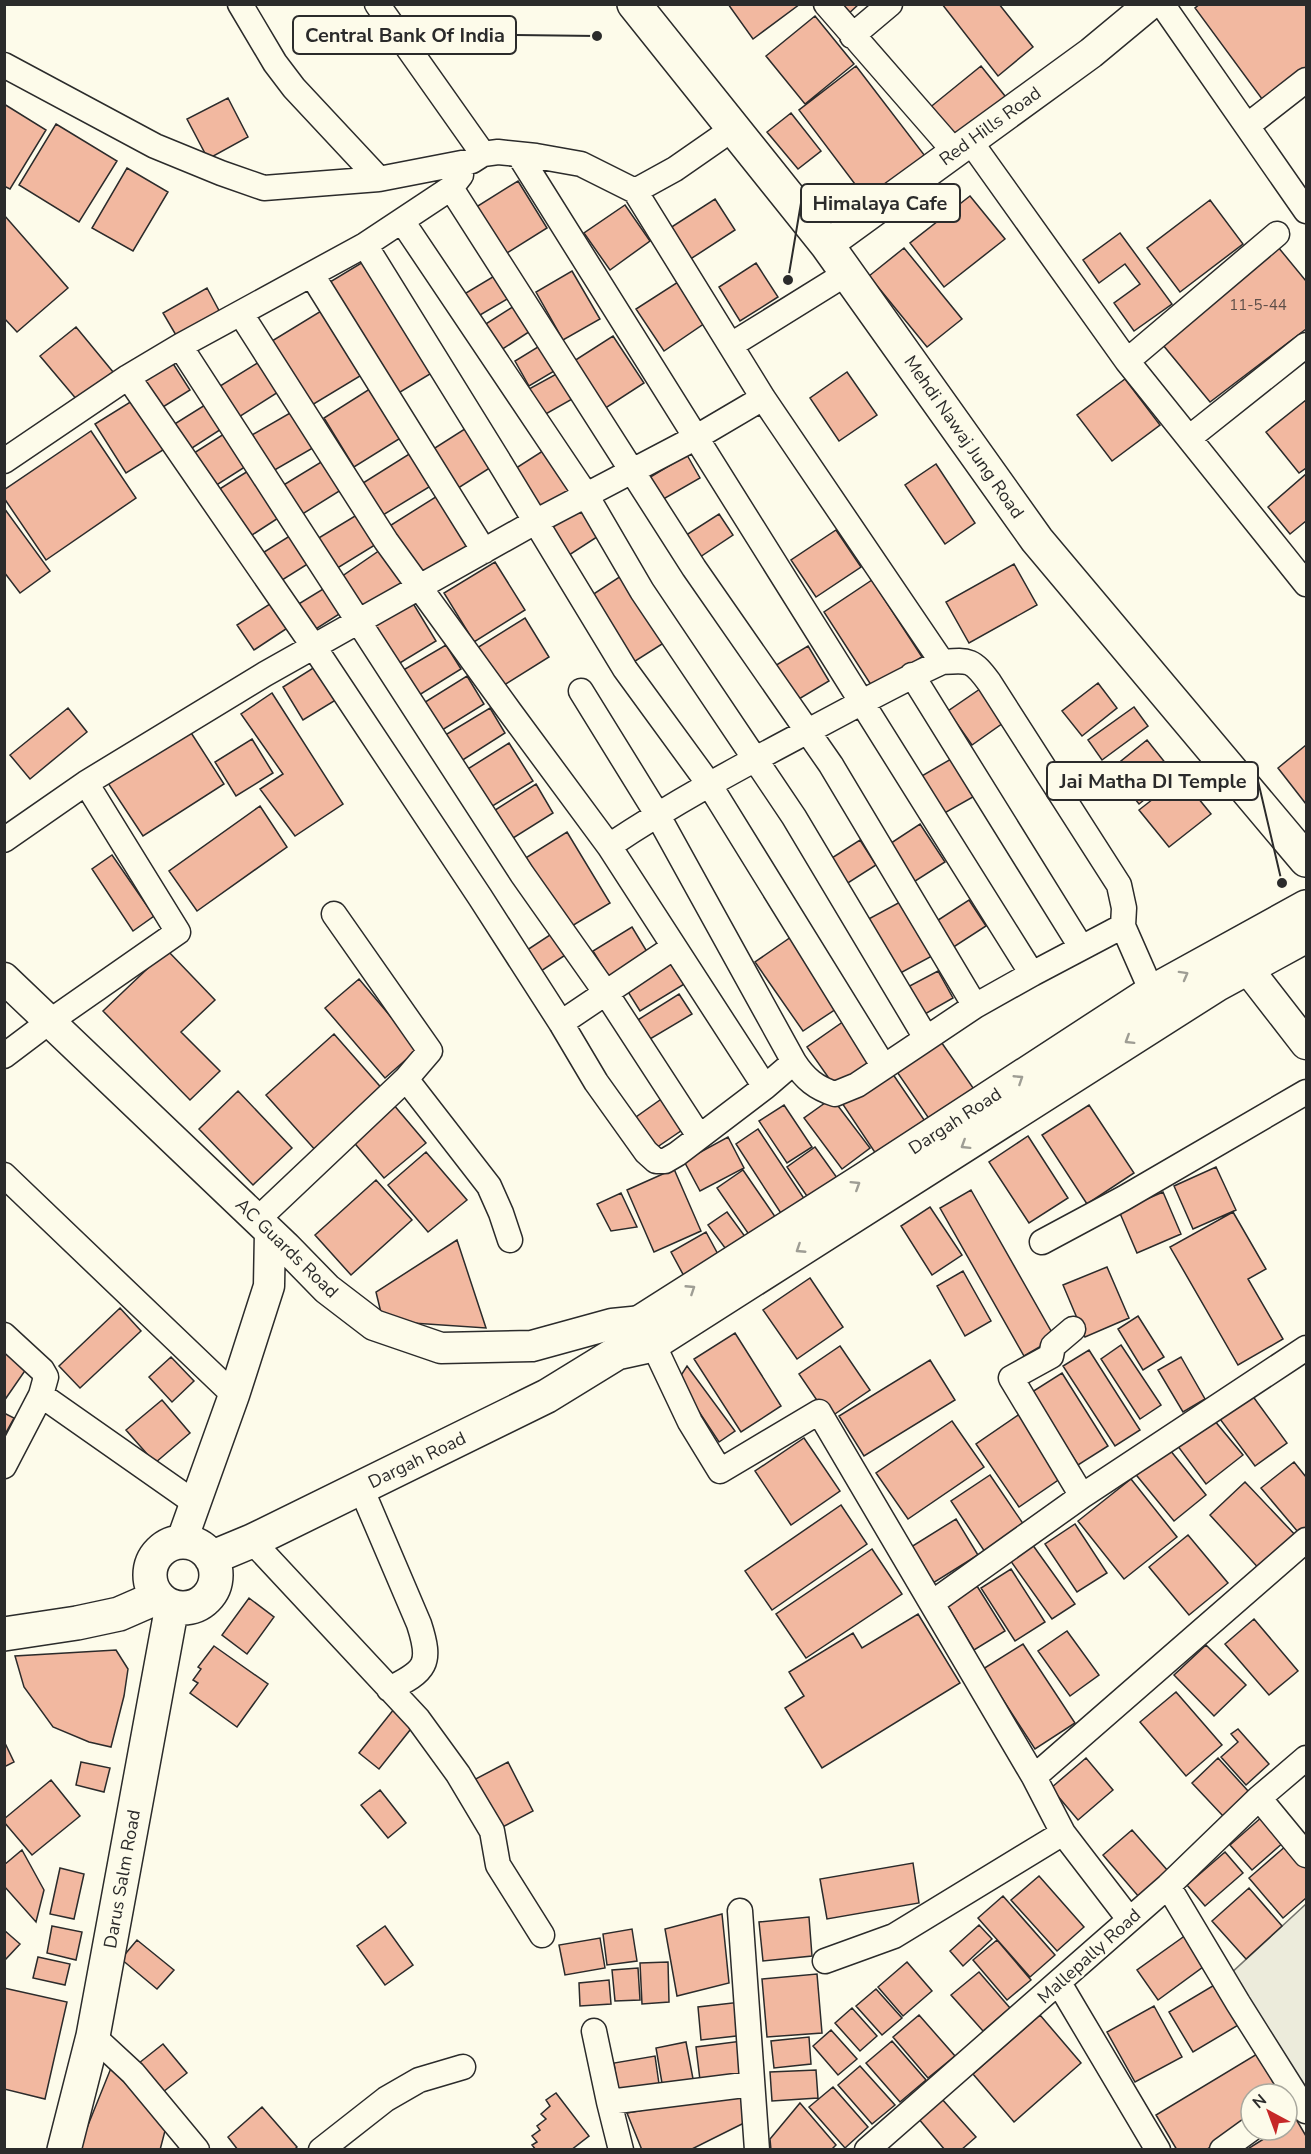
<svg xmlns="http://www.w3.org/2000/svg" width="1311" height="2154" viewBox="0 0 1311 2154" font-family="'Nunito Sans',sans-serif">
<rect width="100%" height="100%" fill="#fdfbea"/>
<path fill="#ecebdb" stroke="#74746e" stroke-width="1.5" d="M1306,1904V2109L1228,1976Z"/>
<path fill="#f2b8a0" stroke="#2b2b2b" stroke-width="1.5" d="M728,4H800L753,39Z
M836,4H859L846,16Z
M942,4H999L1033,47L998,76Z
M1200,4H1306V72L1265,103L1195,8Z
M815,16L854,64L805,104L766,56Z
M856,66L925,156L867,200L799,110Z
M981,66L1009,101L955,144L928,109Z
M228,98L248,137L208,159L187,119Z
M4,104L46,130L10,189L4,186Z
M791,113L821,151L798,169L767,132Z
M56,124L117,161L79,222L19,185Z
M127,168L168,192L133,251L92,228Z
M518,181L547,228L502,256L473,209Z
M970,196L1005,239L944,287L910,243Z
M715,199L735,230L689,260L670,228Z
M1210,200L1243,244L1180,292L1147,248Z
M625,205L650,241L610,270L584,233Z
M4,215L68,288L17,332L4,318Z
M1120,233L1172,304L1134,331L1114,303L1140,284L1125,264L1099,283L1083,260Z
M1278,247L1306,281V329L1210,402L1163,345Z
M904,248L962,319L927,347L869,276Z
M368,259L435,371L392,397L325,285Z
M756,263L778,297L740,321L719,287Z
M572,271L600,319L563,340L536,292Z
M501,272L514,295L475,318L461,296Z
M678,282L705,323L664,351L636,309Z
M207,288L223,318L180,342L163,313Z
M519,303L535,328L498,352L481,327Z
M326,308L365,373L312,405L272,341Z
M76,327L118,378L83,407L40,356Z
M613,336L644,383L604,409L574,361Z
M546,342L561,367L529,386L515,361Z
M264,359L283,389L231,422L212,391Z
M172,362L190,390L163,407L144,379Z
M560,372L574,398L544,415L529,389Z
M847,372L877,415L839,441L810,398Z
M1125,379L1160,425L1112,461L1077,415Z
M376,385L407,434L354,467L324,418Z
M140,396L171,445L126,473L95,424Z
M213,400L229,424L189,450L173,425Z
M1306,400V468L1299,473L1266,432Z
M297,409L318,445L266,475L245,439Z
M471,425L496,464L452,492L427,453Z
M91,431L136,498L46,560L4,498V490Z
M227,432L248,465L215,486L194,453Z
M549,447L576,489L539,512L513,470Z
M414,451L434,484L383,515L363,483Z
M687,455L700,478L660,501L647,479Z
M331,456L349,485L296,518L277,489Z
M936,464L975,523L945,544L905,485Z
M256,466L286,513L249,537L218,490Z
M1306,474V521L1290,534L1268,507Z
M442,493L474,546L420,579L388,527Z
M579,501L600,535L563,559L542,526Z
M4,508L50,571L20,593L4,572Z
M365,510L383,540L331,572L312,542Z
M719,514L733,535L694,561L680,539Z
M836,530L861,567L816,597L791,560Z
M296,532L314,560L279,582L261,554Z
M383,548L405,583L362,612L341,577Z
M495,562L525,610L474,642L444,593Z
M1014,564L1037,605L969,643L946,602Z
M627,572L670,639L629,665L586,599Z
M872,580L922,657L873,688L824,612Z
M328,586L344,611L308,634L292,608Z
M411,600L436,641L395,666L370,625Z
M273,602L289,627L254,650L237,625Z
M525,618L549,657L501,687L477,648Z
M446,645L461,669L416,697L400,672Z
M808,646L829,681L794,702L773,667Z
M318,665L339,698L303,720L283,687Z
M467,676L484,704L439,732L422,704Z
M1098,683L1117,708L1082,736L1062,711Z
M980,689L1003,723L972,745L948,711Z
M272,693L343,804L295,836L260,789L283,774L241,714Z
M1134,707L1148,726L1102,760L1088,740Z
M68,708L87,732L30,779L10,755Z
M490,708L505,733L458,763L442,737Z
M188,728L224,784L143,836L106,780Z
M252,739L273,773L236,796L215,762Z
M1147,740L1175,775L1139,804L1111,769Z
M509,743L533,781L486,810L463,772Z
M1306,745V804L1278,768Z
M958,755L980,793L941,815L920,777Z
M1181,777L1211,814L1169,847L1139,810Z
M536,784L553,813L510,840L492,812Z
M260,806L287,847L197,911L169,871Z
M920,824L945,862L909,885L885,847Z
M567,832L610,903L567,929L524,859Z
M860,840L876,865L840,888L824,863Z
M112,855L154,916L133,931L92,869Z
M969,900L986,926L949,950L932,924Z
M902,901L932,956L893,977L863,922Z
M632,927L649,955L610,979L593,951Z
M559,929L573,950L535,975L521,954Z
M791,937L839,1007L803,1031L755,962Z
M167,950L215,1000L181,1032L220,1071L190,1100L103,1011Z
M671,959L686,983L640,1011L625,987Z
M938,971L953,998L918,1018L902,990Z
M359,979L418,1049L385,1078L325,1008Z
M679,994L692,1014L645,1042L633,1023Z
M847,1019L875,1060L835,1087L807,1047Z
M334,1034L385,1092L317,1152L266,1095Z
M937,1036L978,1095L934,1126L893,1066Z
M888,1067L931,1130L882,1163L840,1100Z
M238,1091L292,1148L253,1185L199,1129Z
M667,1095L688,1126L650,1152L629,1122Z
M832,1098L870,1148L842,1169L804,1118Z
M393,1104L426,1143L384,1178L351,1139Z
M784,1105L812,1147L787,1163L759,1121Z
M1089,1105L1134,1173L1087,1204L1042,1135Z
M758,1129L809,1206L786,1221L736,1144Z
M1028,1136L1068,1198L1029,1223L989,1162Z
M728,1137L744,1168L700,1191L684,1161Z
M815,1147L840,1182L811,1202L787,1167Z
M426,1152L467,1200L428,1232L388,1185Z
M1216,1167L1236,1210L1193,1229L1174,1186Z
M674,1169L701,1231L654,1252L627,1190Z
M743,1170L778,1221L752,1239L717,1188Z
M376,1180L412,1220L351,1275L315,1235Z
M971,1190L1055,1338L1024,1356L940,1208Z
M1163,1192L1181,1234L1137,1253L1119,1211Z
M621,1193L637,1227L611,1231L597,1204Z
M930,1207L962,1255L932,1275L901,1226Z
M727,1212L749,1242L731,1256L708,1225Z
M1233,1212L1266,1269L1248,1279L1283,1339L1238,1365L1170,1247Z
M706,1232L720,1258L685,1278L671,1252Z
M457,1240L486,1328L383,1321L376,1292Z
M1107,1267L1129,1318L1085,1337L1063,1285Z
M963,1271L991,1321L965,1336L937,1286Z
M810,1278L843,1327L797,1359L763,1310Z
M120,1308L141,1331L80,1388L59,1366Z
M1138,1316L1164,1357L1143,1370L1118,1329Z
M735,1333L781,1406L741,1432L694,1359Z
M4,1345L31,1362L4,1401Z
M1121,1345L1161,1405L1140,1419L1101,1359Z
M840,1346L870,1390L829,1418L799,1374Z
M1089,1350L1140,1430L1115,1446L1063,1366Z
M171,1357L194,1381L172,1402L149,1377Z
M1181,1357L1205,1399L1183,1412L1158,1370Z
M930,1360L955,1400L864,1456L839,1416Z
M687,1366L735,1431L719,1442L678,1380Z
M1062,1373L1108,1446L1078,1465L1032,1392Z
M1249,1391L1287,1443L1255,1466L1217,1415Z
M162,1400L190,1433L155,1463L126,1430Z
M1024,1411L1067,1474L1019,1507L976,1444Z
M4,1413L14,1418L4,1436Z
M1214,1420L1243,1455L1206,1484L1177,1445Z
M952,1421L984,1467L908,1519L876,1473Z
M804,1438L840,1491L791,1525L755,1471Z
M1166,1445L1206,1495L1174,1521L1133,1471Z
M1294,1462L1306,1477V1535L1303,1538L1261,1488Z
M990,1475L1026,1528L987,1555L951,1501Z
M1131,1479L1177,1537L1124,1579L1078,1521Z
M1245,1482L1299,1539L1263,1573L1210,1515Z
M841,1505L867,1544L772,1610L745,1571Z
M956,1519L978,1555L933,1583L911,1547Z
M1075,1524L1107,1573L1077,1592L1045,1544Z
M1188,1535L1228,1583L1189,1615L1149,1567Z
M1032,1544L1075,1604L1052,1619L1010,1560Z
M872,1549L902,1594L806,1658L776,1614Z
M1011,1569L1045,1622L1015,1641L981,1588Z
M977,1586L1005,1631L974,1650L947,1605Z
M249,1598L274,1617L247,1654L222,1635Z
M918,1614L960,1683L822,1768L785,1708L804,1696L789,1672L853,1633L862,1648Z
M1254,1619L1298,1671L1269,1695L1225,1644Z
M1067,1631L1099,1675L1070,1696L1038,1651Z
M1023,1644L1075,1723L1035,1749L983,1669Z
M1206,1645L1246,1685L1214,1716L1174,1675Z
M214,1646L268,1684L237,1727L190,1693L198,1683L193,1680L201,1669L198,1667Z
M116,1650L128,1669L124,1696L111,1747L89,1742L53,1727L24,1687L15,1656Z
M1176,1692L1222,1745L1186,1776L1140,1722Z
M394,1709L414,1725L379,1769L359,1753Z
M1238,1729L1269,1764L1246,1785L1221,1757L1238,1742L1231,1734Z
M4,1741L14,1762L4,1767Z
M1086,1758L1113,1790L1078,1820L1051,1788Z
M1218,1758L1249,1792L1223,1816L1192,1783Z
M81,1762L110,1768L104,1792L76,1785Z
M508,1762L533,1811L495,1831L470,1782Z
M51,1780L80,1816L32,1855L4,1822V1819Z
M380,1790L406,1823L388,1838L361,1805Z
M1263,1816L1285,1841L1252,1870L1230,1845Z
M1132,1830L1168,1871L1139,1897L1103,1855Z
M1287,1845L1306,1868V1898L1283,1918L1249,1878Z
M22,1850L44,1890L36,1922L4,1886V1865Z
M1225,1852L1243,1873L1205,1906L1187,1885Z
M913,1863L919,1903L827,1919L820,1879Z
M60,1868L84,1874L74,1919L50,1914Z
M1039,1876L1084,1927L1057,1951L1011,1900Z
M1249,1888L1282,1926L1246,1959L1212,1921Z
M1003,1896L1055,1955L1030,1977L978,1918Z
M722,1914L729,1983L677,1996L665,1929Z
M809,1917L812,1956L763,1961L759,1922Z
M979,1925L992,1939L963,1966L950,1951Z
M52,1926L82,1932L76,1960L47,1953Z
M385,1926L413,1965L385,1985L357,1946Z
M632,1929L637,1961L607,1965L603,1934Z
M4,1930L20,1944L4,1961Z
M1186,1935L1207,1964L1158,2000L1137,1970Z
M600,1938L605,1968L565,1975L559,1945Z
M137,1940L174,1970L157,1989L121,1959Z
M997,1940L1031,1980L1007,2000L973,1960Z
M38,1957L70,1964L65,1985L33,1978Z
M668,1962L669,2002L642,2004L640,1963Z
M907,1962L932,1991L903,2016L878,1987Z
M638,1968L640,2000L615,2001L612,1970Z
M979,1972L1010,2008L983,2031L951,1995Z
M817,1974L822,2033L767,2037L762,1979Z
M609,1980L611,2004L580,2006L579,1983Z
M1221,1981L1245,2021L1193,2052L1169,2012Z
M4,1988L67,2002L45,2099L4,2089Z
M876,1989L902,2018L882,2035L856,2006Z
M741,2002L745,2035L701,2040L698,2007Z
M1154,2006L1182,2057L1135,2082L1107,2032Z
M852,2008L877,2036L860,2051L835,2023Z
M919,2015L955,2056L928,2078L893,2037Z
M1040,2015L1081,2063L1014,2122L973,2074Z
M831,2030L857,2059L838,2075L813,2046Z
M809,2037L811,2064L774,2068L771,2041Z
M742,2041L746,2074L700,2080L696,2047Z
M892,2041L926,2080L900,2102L866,2063Z
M686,2042L694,2084L663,2089L656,2048Z
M163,2044L187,2073L163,2092L139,2063Z
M1257,2054L1281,2094H1251V2122L1206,2150H1177L1156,2115Z
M655,2056L660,2091L619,2097L614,2063Z
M860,2066L895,2105L872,2124L838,2085Z
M111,2068L166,2127L160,2150H78Z
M816,2070L818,2098L772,2101L770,2072Z
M833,2087L868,2127L845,2148L809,2107Z
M744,2092L750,2120L690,2150H642L627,2113Z
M556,2093L589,2136L571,2150H536L532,2145L537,2142L532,2136L540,2130L537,2126L546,2119L541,2114L550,2106L546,2100Z
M941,2098L976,2137L961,2150H945L918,2118Z
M800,2103L836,2145L831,2150H771L770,2139Z
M262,2107L297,2147L294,2150H238L228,2137Z
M1296,2119L1306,2136V2150H1246L1278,2130H1287V2125Z"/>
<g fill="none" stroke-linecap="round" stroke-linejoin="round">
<g stroke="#2b2b2b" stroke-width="27">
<path id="minor" d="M240,4L275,63L294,88L379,179
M377,4L483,154
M826,4L955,152
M1162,4L1306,211
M852,36L890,4
M4,65L155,146L221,173L264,188L379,179L472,161L483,154L498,152L536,156L581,164L635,191L675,169L734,128
M1247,126L1306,80
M970,141L1127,361L1306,584
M519,155L1032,974
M451,188L694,568L831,765L975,1006
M635,191L763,398L942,662C969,660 972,659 989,682L1119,885L1124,908L1123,926L1152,992
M402,221L586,495L642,591L794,817L926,1038
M365,245L500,463L625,669L709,784L884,1067
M312,275L484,551
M241,314L386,541L510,712L609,846L765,1087L794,1062
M731,345L847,273
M180,346L522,874L606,993L699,1136
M1127,361L1277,234
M128,377L314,647L480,897L561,1023L596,1082L646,1152L656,1161H665L677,1154L765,1087
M1189,438L1306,345
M4,461L128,377L180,346L365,245L451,188L461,175
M912,675L1081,947
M581,691L657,814L794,1062C805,1079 816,1088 835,1094L857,1085L975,1006L1032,974L1123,926
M4,840L86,783L265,674L535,522L695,438L763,398
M609,846C673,803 740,767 808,731C852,708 896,683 942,662
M561,1023L674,947
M4,1056L49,1022L178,932L86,783
M406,1079L489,1186L501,1213L510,1240
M4,1175L234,1395
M257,1220L406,1079L430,1051L334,914
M1042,1242L1124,1198L1306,1092
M646,1329L690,1422L720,1471L819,1412L1034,1777L1063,1833L1129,1919
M1073,1329L1053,1346L1051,1356L1011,1378L1082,1496
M4,1335L42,1370L46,1377L41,1395L195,1503
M4,1466L41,1395
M361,1488L419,1624C432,1664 426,1671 389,1689
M252,1541L418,1719L458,1774L492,1831L498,1865L542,1935
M932,1603L1082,1496L1306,1348
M1034,1777L1306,1540
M1259,1798L1306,1855
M1168,1886L1238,2003L1306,2111
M740,1911L757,2150
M825,1961L894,1936L1063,1833
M1059,1983L1158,2150
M594,2031L609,2102L621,2150
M93,2036L133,2073L197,2150
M609,2102L752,2084
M321,2150L386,2099L419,2080L463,2067
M867,2150L1168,1886L1259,1798L1306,1758
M1222,2150L1251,2129"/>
</g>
<g stroke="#2b2b2b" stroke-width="33">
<path id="tertiary" d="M827,245L1091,53L1150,4
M1247,968L1306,1044
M4,978L286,1247L327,1289L374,1325L441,1348L532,1346L612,1324L642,1321
M181,1543L234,1395L269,1286L270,1232"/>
</g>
<g stroke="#2b2b2b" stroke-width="36">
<path id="secondary" d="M634,4L827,245L1037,540L1306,860
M617,1353L642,1321L865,1179L1152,992L1306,907
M150 1575a33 33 0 1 1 66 0a33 33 0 1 1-66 0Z
M211,1558L252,1541L547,1396L617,1353L649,1346L1216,985L1306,936
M4,1634L77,1623L119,1614L158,1597
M64,2150L93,2036L172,1606"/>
</g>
<use href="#minor" stroke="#fdfbea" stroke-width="24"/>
<use href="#tertiary" stroke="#fdfbea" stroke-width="30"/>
<use href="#secondary" stroke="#fdfbea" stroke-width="33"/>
</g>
<defs><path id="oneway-chevron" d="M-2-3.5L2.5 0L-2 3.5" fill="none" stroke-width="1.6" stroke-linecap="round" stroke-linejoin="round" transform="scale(1.5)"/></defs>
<g stroke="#9e9d94">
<use href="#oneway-chevron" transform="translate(1184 975) rotate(-29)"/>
<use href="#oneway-chevron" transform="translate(1129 1040) rotate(148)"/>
<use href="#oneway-chevron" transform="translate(1019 1079) rotate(-33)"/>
<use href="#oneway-chevron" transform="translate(965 1145) rotate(148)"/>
<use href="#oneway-chevron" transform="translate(856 1185) rotate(-32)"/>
<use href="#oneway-chevron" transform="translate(800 1249) rotate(147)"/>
<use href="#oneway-chevron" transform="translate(691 1289) rotate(-33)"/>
</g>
<g text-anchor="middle" stroke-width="4.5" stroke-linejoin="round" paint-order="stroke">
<g font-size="15" fill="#5d4e48">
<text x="1258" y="310">11-5-44</text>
</g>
<g font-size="18" fill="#2b2b2b" stroke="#fdfbea">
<text transform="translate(990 126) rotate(-36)" y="6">Red Hills Road</text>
<text transform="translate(964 437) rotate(55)" y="6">Mehdi Nawaj Jung Road</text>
<text transform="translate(955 1121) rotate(-33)" y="6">Dargah Road</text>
<text transform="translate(287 1248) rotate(44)" y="6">AC Guards Road</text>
<text transform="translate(417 1460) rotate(-26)" y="6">Dargah Road</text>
<text transform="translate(122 1879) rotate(-80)" y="6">Darus Salm Road</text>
<text transform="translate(1089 1956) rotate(-42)" y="6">Mallepally Road</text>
</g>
</g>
<path fill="none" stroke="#2b2b2b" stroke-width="2" d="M597 36L516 35M788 280L801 203M1282 883L1258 781"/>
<g fill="#2b2b2b" stroke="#fdfbea" stroke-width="2">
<circle cx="597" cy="36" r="6"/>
<circle cx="788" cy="280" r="6"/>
<circle cx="1282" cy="883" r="6"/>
</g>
<g fill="#fdfbea" stroke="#2b2b2b" stroke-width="2">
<rect x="293" y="16" width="223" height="38" rx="6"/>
<rect x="801" y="184" width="159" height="38" rx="6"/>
<rect x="1047" y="762" width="211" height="38" rx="6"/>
</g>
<g font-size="20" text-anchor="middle" font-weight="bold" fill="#2b2b2b">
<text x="405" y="42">Central Bank Of India</text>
<text x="880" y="210">Himalaya Cafe</text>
<text x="1153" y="788">Jai Matha DI Temple</text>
</g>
<rect width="1311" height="2154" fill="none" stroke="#2b2b2b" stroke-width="12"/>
<g transform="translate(1269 2112) rotate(319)"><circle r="28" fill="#fdfbea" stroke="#a9a89e" stroke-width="1.5"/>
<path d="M0-4.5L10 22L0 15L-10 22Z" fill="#c62828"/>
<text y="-9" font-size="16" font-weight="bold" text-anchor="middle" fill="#2b2b2b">N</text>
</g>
</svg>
